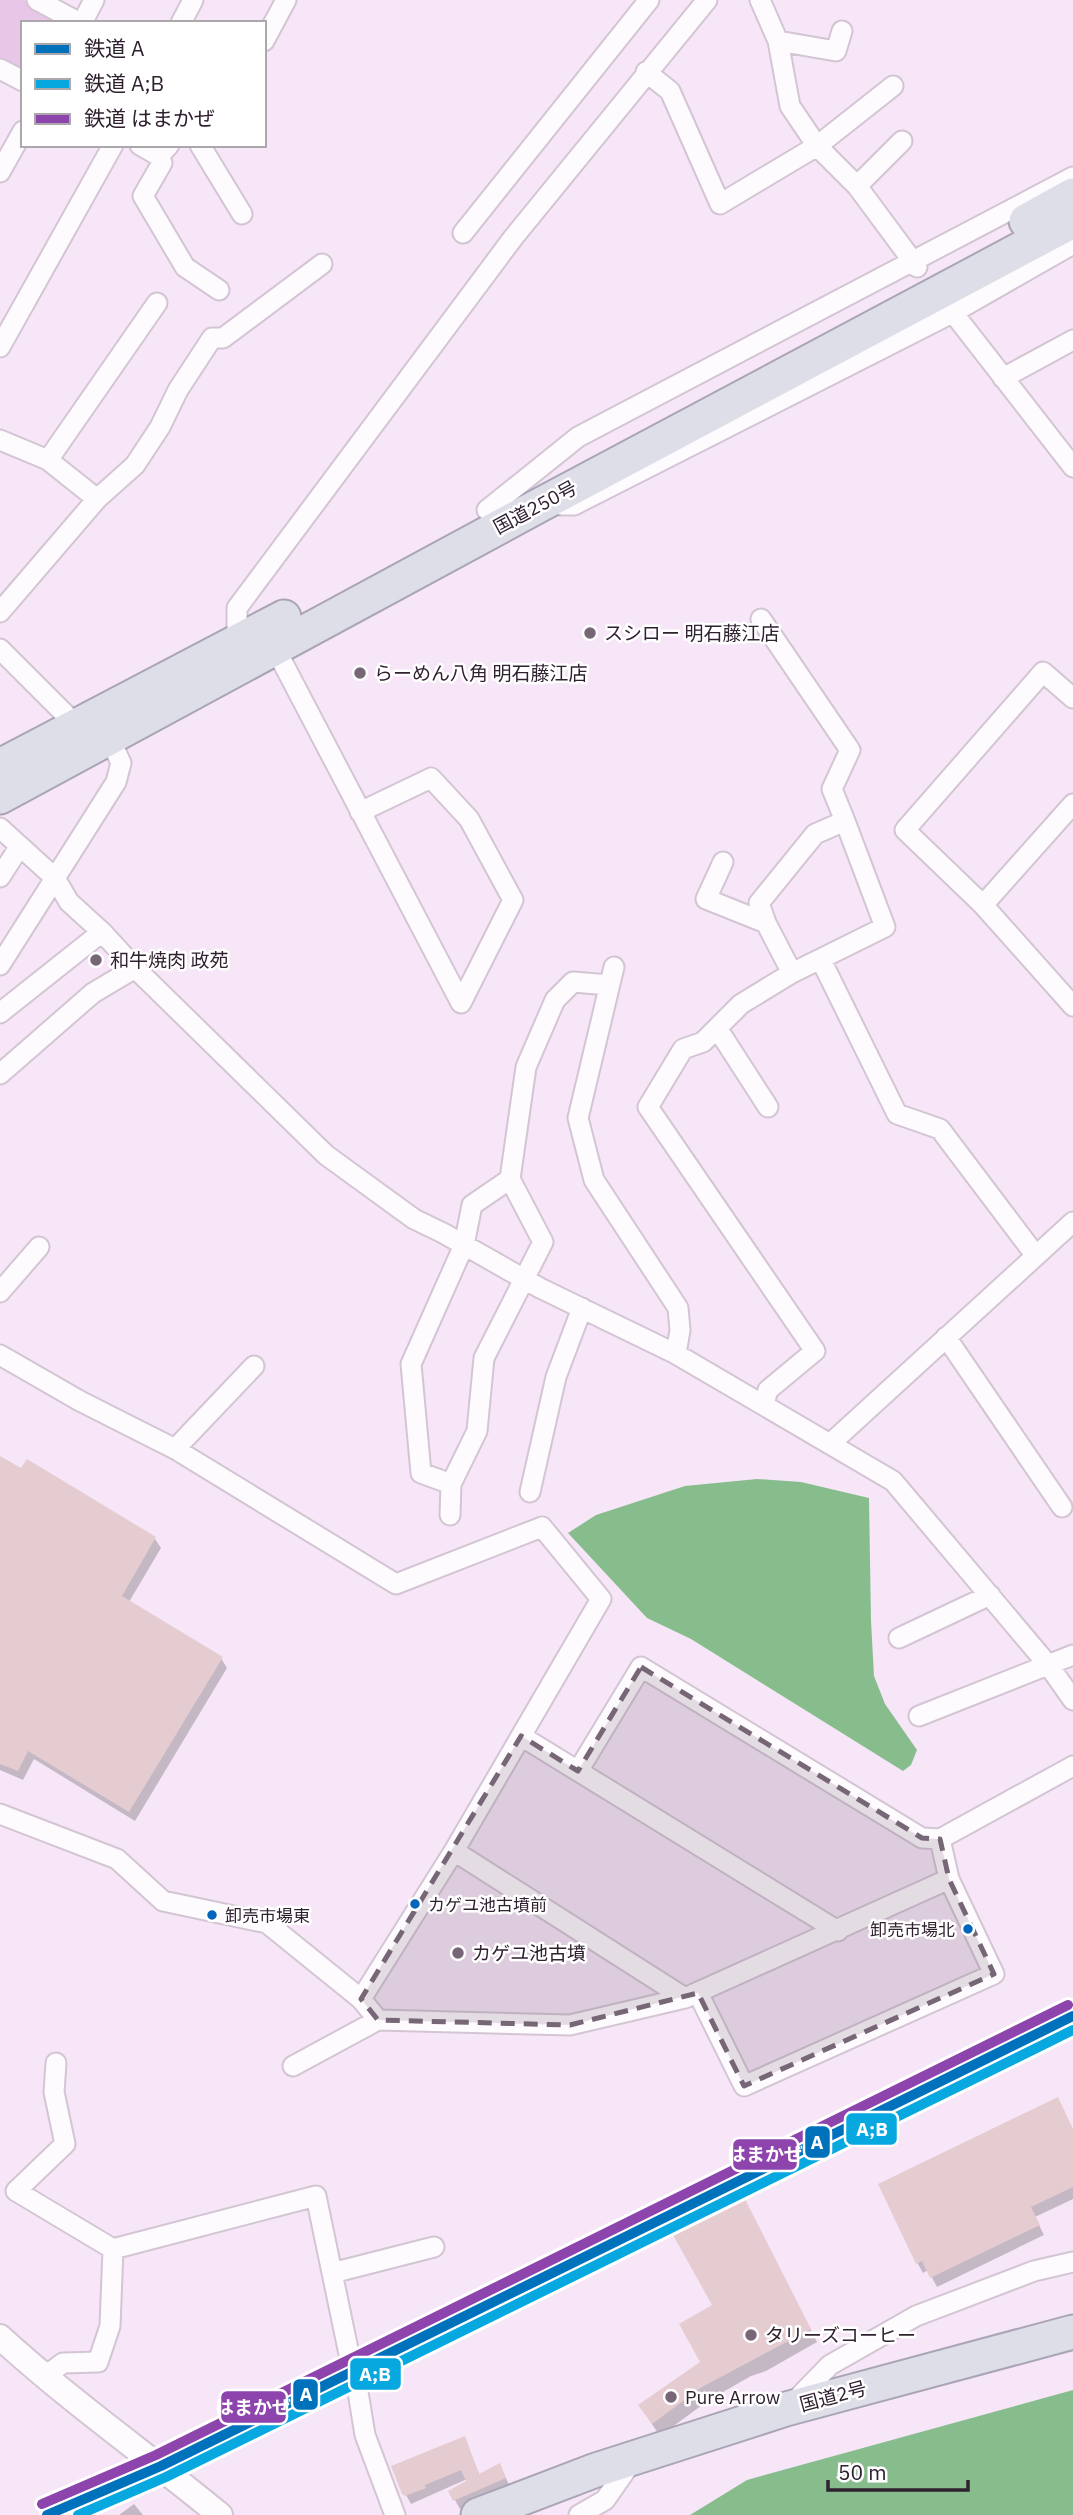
<svg xmlns="http://www.w3.org/2000/svg" width="1073" height="2515" viewBox="0 0 1073 2515" font-family="'IBM Plex Sans','Noto Sans JP',sans-serif">
<rect width="100%" height="100%" fill="#f7e6f7"/>
<path fill="#e8c6e8" d="M0,0H24L65,23H23V72L0,60Z"/>
<path fill="#87bd8d" d="M757,1479L801,1482L869,1498L871,1621L874,1676L885,1704L917,1750L911,1765L903,1771L691,1639L647,1618L568,1533L596,1515L685,1486Z
M1073,2390V2515H690L747,2480Z"/>
<path fill="#0003" d="M0,1458L22,1471L28,1461L155,1539L161,1548L129,1602L221,1658L227,1668L135,1821L34,1759L23,1780L0,1770Z
M1073,2130V2199L1035,2217L1044,2235L937,2287L928,2270L923,2273L918,2264L880,2185Z
M752,2215L817,2342L766,2371L751,2376L709,2400L660,2436L648,2418L702,2362L714,2305Z
M464,2438L480,2476L500,2465L510,2487L460,2509L455,2500L469,2482L467,2479L411,2504L406,2495Z
M134,2504L143,2515H119Z"/>
<path fill="#e4ccd1" d="M0,1456L21,1468L27,1459L156,1537L122,1596L223,1657L129,1812L28,1751L18,1771L0,1764Z
M1058,2097L1073,2129V2187L1031,2207L1040,2225L930,2278L922,2261L916,2264L878,2184Z
M745,2199L811,2329L702,2387L652,2424L638,2405L700,2362L679,2324L712,2305L673,2235Z
M465,2436L479,2474L500,2463L506,2478L453,2501L448,2491L466,2481L461,2470L425,2485L426,2488L405,2496L402,2494L391,2466Z"/>
<g fill="none" stroke-linecap="round" stroke-linejoin="round">
<g stroke="#d3c5d3" stroke-width="23">
<path id="minor" d="M37,0L80,23
M760,0L778,41L790,106L817,146L857,186L917,267
M82,23L94,0
M181,23L193,0
M264,41L286,0
M778,41L836,51L842,31
M0,69L23,81
M646,72L670,91L720,204L817,146L893,86
M140,145L159,156
M169,145L159,156L162,163L143,196L185,267L219,290
M200,145L242,214
M0,172L23,131
M857,186L902,141
M463,233L649,0
M947,305L1073,467
M0,347L113,145
M1003,378L1073,340
M0,440L48,460L157,303
M48,460L97,499L135,465L160,427L178,390L212,338H223L322,264
M561,505H574L954,312L1073,244
M487,510L578,437L1073,177
M0,612L97,499
M761,619L850,750L832,789L845,821
M237,642V608L513,238L707,0
M275,648L461,1003L513,900L469,819L431,778L360,812
M0,649L76,725
M1073,804L983,905L1073,1006
M0,828L55,878L69,902L102,932L135,968L326,1155L414,1219L443,1233L540,1288L676,1354L893,1481L1049,1666L1073,1700
M723,862L706,899L766,923
M0,877L20,846
M983,905L905,830L1043,672L1073,698
M821,960L897,1114L940,1129L1036,1256
M0,965L116,782L121,763L110,739
M614,967L578,1118L594,1180L678,1308L680,1330L676,1354
M0,1013L102,932
M717,1028L768,1107
M0,1074L93,993L135,968
M0,1292L39,1247
M946,1337L1062,1507
M0,1355L80,1401L175,1449L396,1584L542,1527L601,1599L454,1851
M764,1404L768,1390L815,1351L648,1107L683,1049L703,1042L741,1004L792,973L885,927L845,821L815,834L759,903L766,923L792,973
M831,1443L1073,1222
M175,1449L254,1366
M451,1484L421,1473L411,1364L464,1245L472,1205L510,1179L526,1067L555,1000L573,982L609,985
M530,1492L556,1377L582,1308
M450,1515L451,1484L477,1431L484,1358L543,1242L510,1179
M899,1638L990,1595
M919,1716L1073,1655
M521,1736L838,1931
M578,1771L641,1667L922,1838L940,1839L1073,1766
M0,1814L117,1859L163,1901L267,1923L361,1999L378,2020L570,2025L685,1998
M940,1839L949,1879
M361,1999L454,1851L685,1998L949,1879L994,1974L744,2086L698,1993
M56,2063L54,2092L65,2144L16,2191L113,2249
M293,2066L378,2020
M332,2273L434,2247
M44,2377L63,2363L98,2362L110,2326L113,2249L316,2196L349,2354
M358,2392L365,2435L395,2515
M792,2404L830,2365L916,2316L1034,2271L1073,2262
M579,2515L605,2500L633,2460"/>
</g>
<g stroke="#d3c5d3" stroke-width="28">
<path id="tertiary" d="M0,2337C70,2401 147,2455 220,2515"/>
</g>
<g stroke="#a9a5b6" stroke-width="37">
<path id="trunk" d="M1026,221L1073,195
M0,766L284,617
M0,797L538,506L1073,221
M478,2515L596,2470L786,2409L1073,2332"/>
</g>
<use href="#minor" stroke="#fefbfe" stroke-width="19"/>
<use href="#tertiary" stroke="#fefbfe" stroke-width="24"/>
<use href="#trunk" stroke="#dedee8" stroke-width="33"/>
<g stroke="#fff" stroke-width="16">
<path id="rail-1" d="M47,2515L161,2466L1073,2016"/>
</g>
<g stroke="#fff" stroke-width="16">
<path id="rail-2" d="M78,2515L166,2477L1073,2030"/>
</g>
<g stroke="#fff" stroke-width="16">
<path id="rail-3" d="M42,2504L156,2455L1068,2005"/>
</g>
<use href="#rail-1" stroke="#0072bc" stroke-width="10"/>
<use href="#rail-2" stroke="#07a7e0" stroke-width="10"/>
<use href="#rail-3" stroke="#8e44ad" stroke-width="10"/>
</g>
<path fill="#766676" fill-opacity="0.2" stroke="#766676" stroke-width="5" stroke-dasharray="14 9" stroke-linejoin="round" d="M641,1667L922,1838L940,1839L949,1879L994,1974L744,2086L698,1993L570,2025L378,2020L361,1999L521,1736L578,1771Z"/>
<g fill="#766676" stroke="#fff" stroke-width="2.5">
<circle cx="590" cy="633" r="7"/>
<circle cx="360" cy="673" r="7"/>
<circle cx="96" cy="960" r="7"/>
<circle cx="458" cy="1953" r="7"/>
<circle cx="751" cy="2335" r="7"/>
<circle cx="671" cy="2397" r="7"/>
</g>
<g fill="#0065bd" stroke="#fff" stroke-width="2.5">
<circle cx="415" cy="1904" r="6"/>
<circle cx="212" cy="1915" r="6"/>
<circle cx="968" cy="1929" r="6"/>
</g>
<g text-anchor="middle" stroke-width="5" stroke-linejoin="round" paint-order="stroke">
<g font-size="17" fill="#302131" stroke="#fff" text-anchor="start">
<text x="428" y="1911">カゲユ池古墳前</text>
<text x="225" y="1922">卸売市場東</text>
<text x="955" y="1936" text-anchor="end">卸売市場北</text>
</g>
<g font-size="19" fill="#302131" stroke="#fff">
<text transform="translate(535 507) rotate(-28)" y="7">国道250号</text>
<text transform="translate(833 2396) rotate(-15)" y="7">国道2号</text>
</g>
<g font-size="19" fill="#302131" stroke="#fff" text-anchor="start">
<text x="604" y="640">スシロー 明石藤江店</text>
<text x="374" y="680">らーめん八角 明石藤江店</text>
<text x="110" y="967">和牛焼肉 政苑</text>
<text x="472" y="1960">カゲユ池古墳</text>
<text x="765" y="2342">タリーズコーヒー</text>
<text x="685" y="2404">Pure Arrow</text>
</g>
</g>
<g stroke="#fff" stroke-width="2.5">
<rect x="845" y="2112" width="53" height="34" rx="7" fill="#07a7e0"/>
<rect x="804" y="2125" width="27" height="34" rx="7" fill="#0072bc"/>
<rect x="732" y="2138" width="66" height="33" rx="7" fill="#8e44ad"/>
<rect x="349" y="2357" width="53" height="34" rx="7" fill="#07a7e0"/>
<rect x="292" y="2378" width="27" height="33" rx="7" fill="#0072bc"/>
<rect x="220" y="2390" width="67" height="34" rx="7" fill="#8e44ad"/>
</g>
<g font-size="19" text-anchor="middle" font-weight="bold" fill="#fff">
<text x="872" y="2136">A;B</text>
<text x="817" y="2149">A</text>
<text x="765" y="2161">はまかぜ</text>
<text x="375" y="2381">A;B</text>
<text x="306" y="2401">A</text>
<text x="253" y="2414">はまかぜ</text>
</g>
<rect x="21" y="21" width="245" height="126" fill="#ffffff" stroke="#aca6ad" stroke-width="2"/>
<rect x="35" y="44" width="35" height="10" fill="#0072bc" stroke="#aca6ad" stroke-width="2"/>
<text x="84" y="56" font-size="21" fill="#302131">鉄道 A</text>
<rect x="35" y="79" width="35" height="10" fill="#07a7e0" stroke="#aca6ad" stroke-width="2"/>
<text x="84" y="91" font-size="21" fill="#302131">鉄道 A;B</text>
<rect x="35" y="114" width="35" height="10" fill="#8e44ad" stroke="#aca6ad" stroke-width="2"/>
<text x="84" y="126" font-size="21" fill="#302131">鉄道 はまかぜ</text>
<path d="M828 2480v10h140v-10" fill="none" stroke="#302131" stroke-width="3.5"/>
<text x="838" y="2480" font-size="21" fill="#302131" stroke="#ffffff" stroke-width="5" paint-order="stroke">50 m</text>
</svg>
